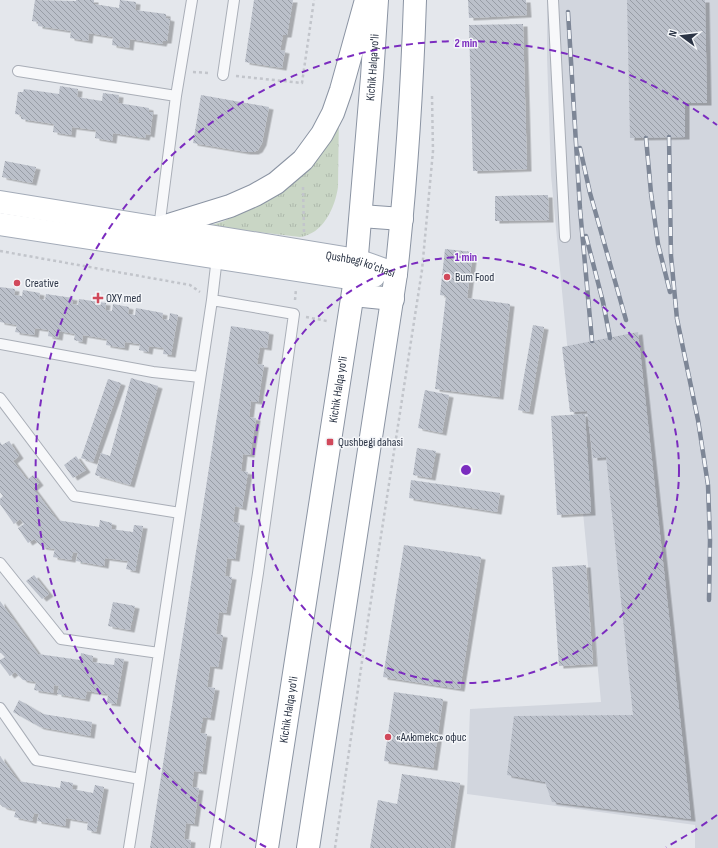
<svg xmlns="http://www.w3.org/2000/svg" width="718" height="848" viewBox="0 0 718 848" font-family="'Sofia Sans Condensed',sans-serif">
<defs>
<pattern id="grass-tufts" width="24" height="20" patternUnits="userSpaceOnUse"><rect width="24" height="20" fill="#c9d6c5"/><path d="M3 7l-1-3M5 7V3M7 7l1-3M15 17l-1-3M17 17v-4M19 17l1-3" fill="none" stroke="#adb8ab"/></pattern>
<pattern id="building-back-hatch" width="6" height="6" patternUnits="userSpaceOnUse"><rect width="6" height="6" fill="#bbc0ca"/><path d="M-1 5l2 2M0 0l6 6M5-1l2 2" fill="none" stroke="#989da6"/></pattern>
<filter id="shadow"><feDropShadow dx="4.5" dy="2.5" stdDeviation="0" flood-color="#0004"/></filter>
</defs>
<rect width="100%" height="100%" fill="#e4e7ec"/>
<path fill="#d2d6de" d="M547,0H718V848H695V825L467,794L470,709L601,702L551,175L547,57Z"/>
<path fill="url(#grass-tufts)" d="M339,109L338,187C335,208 323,234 300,237L209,226L224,221L257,205Z"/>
<path fill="url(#building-back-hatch)" filter="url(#shadow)" d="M35,0L76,1V0H94V4L119,8L120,0L136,2L135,10L166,14V18L170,19L167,41H163L162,44L130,39L129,48L112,45L113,37L89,33L88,41L70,38L71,31L38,26V22L32,21Z
M254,0H293L287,35H283L280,50L285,51L282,68L245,62Z
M468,0H526L527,15L469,18Z
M627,0H705L707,103H685V137L630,138Z
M523,24L527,169L473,171L469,25Z
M60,86L78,89L77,97L102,101L103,93L119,95L118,103L149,108V112H153L150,135L146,134L145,138L113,133L112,141L95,138L96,130L72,127L71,135L53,132L54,124L21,119V115L15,114L18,92H23L24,89L59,94Z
M201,95L269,107L262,143L258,150L254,152H246L193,143Z
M5,161L36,167L32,183L2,177Z
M548,195L549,220L495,221V196Z
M445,249L473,252L467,298L510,304L499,397L435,389L446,296L440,295Z
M0,287L15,289L14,295L22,296L23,290L40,293L39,299L45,300L46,294L73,298L72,304L78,305L79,299L106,303L105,310L112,311L113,304L129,307L128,314L135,315L136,308L163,313L162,319L169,320L170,313L178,315L171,355L163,354L164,348L149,346L148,352L139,350L140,344L125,342L124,348L106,345L107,339L83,335L82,342L74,340L75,334L59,331L58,338L48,336L49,330L35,328L34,335L15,332L17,325L0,322Z
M533,325L544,327L529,412L518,410Z
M231,326L269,332L267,348L260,347L257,364L264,365L258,402L251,401L249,417L256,418L250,455L243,454L241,471L248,472L242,508L235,506L233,522L240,523L235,559L227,558L225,576L232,577L226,613L219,612L216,634L223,635L218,667L210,666L207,687L215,688L210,718L203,717L200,733L207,734L202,772L194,771L192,787L199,788L194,824L186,823L184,839L191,840L190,848H150Z
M638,332L691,819L552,802L545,782L507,775L514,716L633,715L606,457L593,458L587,411L570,412L562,347Z
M131,378L158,386L130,485L95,475L101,453L110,456Z
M108,379L121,383L93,462L81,458Z
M425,390L449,395L442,433L418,428Z
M585,414L591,513L557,515L551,416Z
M9,441L19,456L13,461L27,480L33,475L39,483L33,488L57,520L99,527L100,520L112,523L111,529L133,532L134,525L143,526L135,571L126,569L128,561L105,558L104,566L76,561L78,553L73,552L71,560L53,557L55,549L42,547L34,539L28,543L18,528L24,524L20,519L14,524L0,504V499L3,496L0,492V442L2,445Z
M417,448L436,451L431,478L413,475Z
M76,456L86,470L73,478L64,465Z
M411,480L500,493L497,512L409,498Z
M404,545L481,557L460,689L383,677Z
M586,565L593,664L559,666L552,567Z
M34,575L49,594L42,599L26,581Z
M0,601L38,654L80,660L81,653L93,656L92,662L114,665L115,658L124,659L116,704L107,703L108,694L87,691L85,699L57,694L59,686L54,685L53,693L34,690L36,682L23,680L15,672L10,676L0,663V660L5,657L1,653H0Z
M113,602L135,606L130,630L108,626Z
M394,692L443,699L433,768L384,761Z
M19,700L43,714L92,722L90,736L40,727L13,712Z
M0,756L18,781L60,788L61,781L73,783L72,789L93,793L95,785L104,787L96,832L87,830L88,822L66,818L65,826L37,821L39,814L34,813L32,821L14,817L16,810L3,807L0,804Z
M402,774L460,783L450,848H370L378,800L397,804Z"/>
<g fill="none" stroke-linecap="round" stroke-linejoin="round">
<g stroke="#a9aeb7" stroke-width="12">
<path id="lane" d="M553,0L565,237
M18,71L176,96
M223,75L234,0
M159,228L176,96L192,0
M212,300L294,314L258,573L215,848
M0,344L153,372L200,377
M0,398L74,496L180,513
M0,563L61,639L159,653
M0,708L36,760L140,779
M129,848L140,779L212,300L217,257"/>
</g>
<g stroke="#a3abb8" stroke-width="24">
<g id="primary">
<path id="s1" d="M0,202L357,260L396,274"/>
<path d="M0,224L355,279L374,276"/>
</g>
</g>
<g stroke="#8b94a3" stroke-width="24">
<g id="highway">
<path d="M361,216L402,219"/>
<path d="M159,228L230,206L255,195L276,183L303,160L322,134L333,113L341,90L366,0"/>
<path d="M353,295L393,299"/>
<path id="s2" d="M267,848L355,279L372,77L377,0"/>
<path d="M308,848L396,274C406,183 412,91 415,0"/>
</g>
</g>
<path stroke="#c2c5cb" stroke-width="2.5" stroke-dasharray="3 3" stroke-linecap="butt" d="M193,72L210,73
M236,76L302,83L314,0
M303,187L304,232
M0,251L190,285L200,292
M295,300L296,289
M306,317L327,321
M335,848L368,620L422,270L433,151L432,96"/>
<use href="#lane" stroke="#f7f8fa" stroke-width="10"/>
<use href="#primary" stroke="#fff" stroke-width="22"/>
<use href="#highway" stroke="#fff" stroke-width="22"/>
<g stroke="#7d8696" stroke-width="4.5">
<path id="rail" d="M568,12L580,209L592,341
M669,137L671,256L677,319L698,420L708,485L710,540L709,600
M646,138L651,193L658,244L670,292
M580,148L590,193L626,320
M586,236L603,302L610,338"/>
</g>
<use href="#rail" stroke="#f4f6f9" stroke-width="3" stroke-dasharray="9" stroke-linecap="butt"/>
</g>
<g fill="none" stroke="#7b2cbf" stroke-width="2" stroke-dasharray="7 5">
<circle cx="466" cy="470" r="213"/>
<path d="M717 815A427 427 0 0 1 666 847M266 847A427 427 0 1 1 717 125"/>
</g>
<g fill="#d1495b" stroke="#f4f6f9" stroke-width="1.5">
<circle cx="447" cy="277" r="4"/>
<circle cx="17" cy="283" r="4"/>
<path d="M96 292h4v4h4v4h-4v4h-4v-4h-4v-4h4z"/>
<rect x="326" y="438" width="8" height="8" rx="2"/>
<circle cx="388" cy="737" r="4"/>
</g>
<g text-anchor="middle" stroke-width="3" stroke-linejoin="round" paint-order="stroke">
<g font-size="12" fill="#2b3445" stroke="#f4f6f9">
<text dy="4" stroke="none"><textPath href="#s2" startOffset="788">Kichik Halqa yo'li</textPath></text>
<text dy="4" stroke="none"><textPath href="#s1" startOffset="366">Qushbegi ko'chasi</textPath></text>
<text dy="4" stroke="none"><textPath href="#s2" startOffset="464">Kichik Halqa yo'li</textPath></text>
<text dy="4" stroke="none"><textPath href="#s2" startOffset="140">Kichik Halqa yo'li</textPath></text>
</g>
<g font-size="12" fill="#2b3445" stroke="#f4f6f9" text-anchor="start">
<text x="455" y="281">Bum Food</text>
<text x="25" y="287">Creative</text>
<text x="106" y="302">OXY med</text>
<text x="338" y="446">Qushbegi dahasi</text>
<text x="396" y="741">«Алютекс» офис</text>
</g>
</g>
<circle cx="466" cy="470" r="6" fill="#7b2cbf" stroke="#f4f6f9" stroke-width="2"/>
<g font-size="12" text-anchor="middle" font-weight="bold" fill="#7b2cbf" stroke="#f4f6f9" stroke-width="3" stroke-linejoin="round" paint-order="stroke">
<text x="466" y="47">2 min</text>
<text x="466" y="261">1 min</text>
</g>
<g transform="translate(682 36) rotate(285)" stroke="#f4f6f9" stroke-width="3" paint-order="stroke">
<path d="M0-3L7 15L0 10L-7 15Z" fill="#2b3445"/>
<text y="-6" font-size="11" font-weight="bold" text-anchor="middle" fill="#2b3445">N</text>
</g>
</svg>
